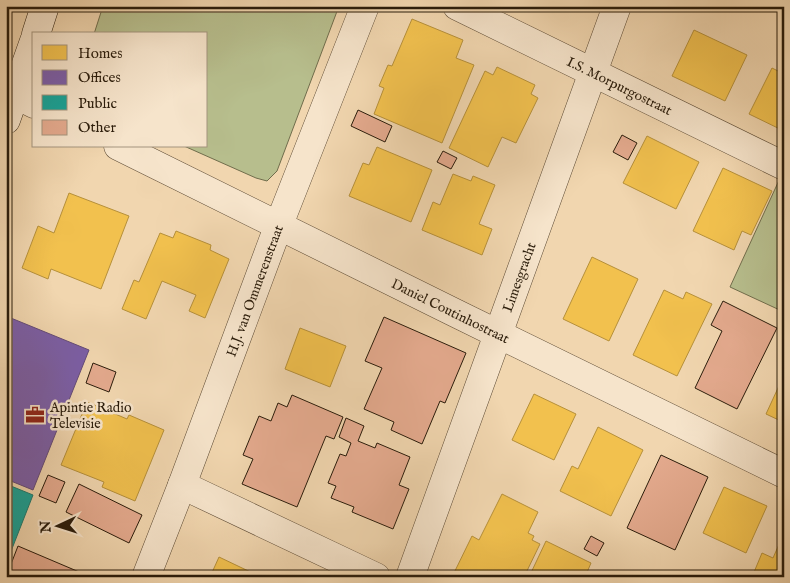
<svg xmlns="http://www.w3.org/2000/svg" width="790" height="583" viewBox="0 0 790 583" font-family="'IM FELL English',serif">
<rect width="100%" height="100%" fill="#f1d6af"/>
<filter id="stains"><feTurbulence type="fractalNoise" baseFrequency=".004" numOctaves="4"/><feColorMatrix values="0 0 0 0 .2 0 0 0 0 .09 0 0 0 0 .02 0 0 0 .5 -.17"/></filter>
<radialGradient id="worn" r=".72"><stop offset=".6" stop-color="#630" stop-opacity="0"/><stop offset="1" stop-color="#630" stop-opacity=".3"/></radialGradient>
<path fill="#b7be8d" stroke="#706d4c" d="M103,6H339L277,171L267,181L256,178L184,146H206V34H94Z
M781,176L784,177V312L730,287Z"/>
<path fill="#f2c14e" stroke="#b6903a" d="M412,19L463,40L456,58L474,65L442,143L374,114L384,88L379,86L388,65L392,66Z
M694,30L747,55L725,101L672,76Z
M497,67L535,85L531,94L538,98L516,143L502,137L488,167L449,148L485,71L493,75Z
M772,68L784,74V131L749,114Z
M647,136L699,162L676,209L623,183Z
M377,147L432,170L411,222L349,196L363,163L369,165Z
M723,168L772,191L751,235L742,231L734,250L693,231Z
M453,174L471,181L473,176L495,185L479,224L492,229L482,255L422,230L433,202L440,205Z
M69,193L129,216L101,289L51,269L48,279L22,268L38,226L54,233Z
M176,231L211,245L210,250L229,259L205,318L189,311L196,295L162,281L146,319L122,309L134,280L139,282L160,233L173,238Z
M592,257L638,279L609,341L563,319Z
M664,290L683,299L686,292L712,304L677,376L633,355Z
M300,328L346,346L330,387L285,369Z
M784,375V433L780,431L783,422L766,414Z
M534,394L576,414L554,460L512,440Z
M87,402L127,419L129,415L164,430L135,501L102,487L104,482L61,465Z
M598,427L643,450L611,516L560,491L572,466L578,469Z
M724,487L767,506L746,553L703,533Z
M502,494L538,512L528,533L534,536L532,540L540,544L524,577H452L472,536L479,540Z
M784,533V577H752L762,553L773,558Z
M546,541L591,563L585,577H529Z
M219,557L261,577H210Z
M276,572L286,577H274Z"/>
<path fill="#7b5ea7" stroke="#634a78" d="M6,316L89,350L33,490L6,479Z"/>
<path fill="#17a398" stroke="#1d7a6e" d="M6,484L33,495L6,564Z"/>
<path fill="#e4aa8e" stroke="#2a1c0b" d="M358,110L392,126L385,142L351,126Z
M622,135L637,143L628,160L613,152Z
M443,151L457,158L451,169L437,162Z
M723,301L777,328L737,409L695,388L722,331L711,325Z
M384,317L466,353L445,403L440,401L422,444L391,430L394,422L364,409L382,368L365,361Z
M93,363L116,372L109,392L86,383Z
M292,395L343,417L334,439L326,436L297,507L242,484L253,459L243,455L259,416L271,421L278,403L287,407Z
M346,418L364,426L358,441L375,448L377,443L410,457L399,485L409,489L393,529L352,512L354,507L331,498L336,486L328,483L340,454L346,456L351,443L339,437Z
M661,455L708,477L675,550L627,528Z
M48,475L65,482L56,503L39,496Z
M79,484L142,515L129,543L66,512Z
M591,536L604,543L597,556L584,549Z
M18,546L91,577H6Z"/>
<g fill="none" stroke-linecap="round" stroke-linejoin="round">
<g stroke="#5c4a34" stroke-width="29">
<g id="street">
<path id="s1" d="M457,6L784,166"/>
<path d="M16,95L34,104"/>
<path id="s2" d="M118,146C339,257 562,365 784,474"/>
<path d="M182,485L376,577"/>
<path id="s3" d="M146,577L182,485L278,227L365,6"/>
<path id="s4" d="M410,577L617,6"/>
</g>
</g>
<g stroke="#2a1c0b" stroke-width="29">
<path id="secondary" d="M36,34L45,6
M6,120L34,41"/>
</g>
<use href="#street" stroke="#f6e4cb" stroke-width="28"/>
<use href="#secondary" stroke="#f6e4cb" stroke-width="28"/>
</g>
<defs>
<g id="office-bare" transform="scale(1.5)"><path d="M-6-3h4V-5.5h4V-3h4V5H-6ZM-1-4.5V-3h2v-1.5ZM-6 0V1H6V0Z" fill="#8f2418" stroke="#f6e4cb" stroke-width="2.5" paint-order="stroke"/></g>
</defs>
<g fill-rule="evenodd">
<use href="#office-bare" x="35" y="415"/>
</g>
<g text-anchor="middle" stroke-width="5" stroke-linejoin="round" paint-order="stroke">
<g font-size="14" fill="#2a1c0b" stroke="#f6e4cb">
<text dy="5" stroke="none"><textPath href="#s1" startOffset="181">I.S. Morpurgostraat</textPath></text>
<text dy="5" stroke="none"><textPath href="#s4" startOffset="319">Limesgracht</textPath></text>
<text dy="5" stroke="none"><textPath href="#s3" startOffset="306">H.J. van Ommerenstraat</textPath></text>
<text dy="5" stroke="none"><textPath href="#s2" startOffset="371">Daniel Coutinhostraat</textPath></text>
</g>
<g font-size="14" fill="#2a1c0b" stroke="#f6e4cb" text-anchor="start">
<text x="50" y="412">Apintie Radio<tspan x="50" dy="16">Televisie</tspan></text>
</g>
</g>
<rect width="790" height="583" fill="none" stroke="#f1d6af" stroke-width="25"/>
<rect x="8" y="8" width="775" height="568" fill="none" stroke="#2a1c0b" stroke-width="2.5"/>
<rect x="12" y="12" width="765" height="558" fill="none" stroke="#2a1c0b"/>
<rect x="32" y="32" width="175" height="115" fill="#f6e4cb" stroke="#a4947e"/>
<rect x="42" y="45" width="25" height="15" fill="#f2c14e" stroke="#a4947e"/>
<text x="78" y="58" font-size="15" fill="#2a1c0b">Homes</text>
<rect x="42" y="70" width="25" height="15" fill="#7b5ea7" stroke="#a4947e"/>
<text x="78" y="82" font-size="15" fill="#2a1c0b">Offices</text>
<rect x="42" y="95" width="25" height="15" fill="#17a398" stroke="#a4947e"/>
<text x="78" y="108" font-size="15" fill="#2a1c0b">Public</text>
<rect x="42" y="120" width="25" height="15" fill="#e4aa8e" stroke="#a4947e"/>
<text x="78" y="132" font-size="15" fill="#2a1c0b">Other</text>
<g transform="translate(58 526) rotate(266)" stroke="#f6e4cb" stroke-width="4" paint-order="stroke">
<path d="M0-4L9 19L0 12L-9 19Z" fill="#2a1c0b"/>
<text y="-8" font-size="14" font-weight="bold" text-anchor="middle" fill="#2a1c0b">N</text>
</g>
<rect width="100%" height="100%" filter="url(#stains)"/>
<rect width="100%" height="100%" fill="url(#worn)"/>
</svg>
